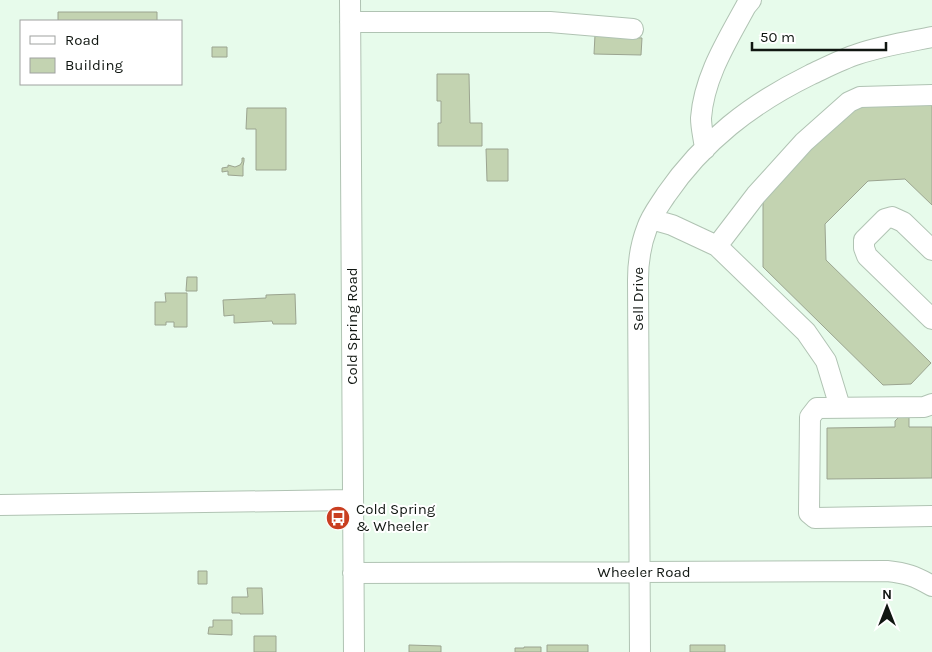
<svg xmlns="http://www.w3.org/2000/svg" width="932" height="652" viewBox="0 0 932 652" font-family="Karla,sans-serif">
<rect width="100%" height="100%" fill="#e7fbeb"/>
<path fill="#c3d3b1" stroke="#9ba490" d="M58,12H157V21H58Z
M595,35L642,38L641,55L594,54Z
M212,47H227V57H212Z
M437,74H469L470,123H482V146H438V123H441V101H437Z
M856,103H932V205L905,179L868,181L825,224L826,260L931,363L911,384L883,385L763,267V198Z
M247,108H286V170H256V129H246Z
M486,149H508V181H487Z
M242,158H244V161L243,166V176L228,175V171L222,172V168L228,167V165L235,167L240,165L242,162Z
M187,277H197V291H186Z
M165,293H187V327H174V322H166V325H155V302H166Z
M295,294L296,324H273L272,321L234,323V315L224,316L223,300L266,298V295Z
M902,414H909V427H932V478L827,479V428L895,427V421Z
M198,571H207V584H198Z
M247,588H262L263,614H240V613H232V597H248Z
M213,620H232V635L208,634L209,627H213Z
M254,636H276V652H254Z
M409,645L441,646V652H409Z
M547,645H588V652H547Z
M690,645H725V652H690Z
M524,647H541V652H515V648H524Z"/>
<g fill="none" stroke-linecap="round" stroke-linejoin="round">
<g stroke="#b0c3b3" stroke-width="22">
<path id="minor" d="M350,0L354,652
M350,22H550L633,29
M705,149C704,139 701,128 701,118C704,77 727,41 746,6L751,0
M651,219L672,225L717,246L806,332L826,361L840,407
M717,246L756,195L804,142L849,102L860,97L932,95
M932,250L903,222L892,217L885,219L864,240V248L867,256L932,319
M932,404L924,407L817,408L810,417L809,513L815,518L932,516
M0,505L352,500
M353,573L887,571C906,573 915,576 932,586
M640,652L638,280C638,261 640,246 647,228C651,216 659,206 666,195C703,141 751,104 810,75C825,68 842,59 858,54C882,46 907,42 932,37"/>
</g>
<use href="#minor" stroke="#fff" stroke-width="20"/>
</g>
<defs>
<g id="bus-disc" transform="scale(1.25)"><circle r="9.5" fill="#c93e20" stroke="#fff"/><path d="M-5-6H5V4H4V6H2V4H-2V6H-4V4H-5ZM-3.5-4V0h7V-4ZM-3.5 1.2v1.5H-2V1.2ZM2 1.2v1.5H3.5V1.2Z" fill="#fff"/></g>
</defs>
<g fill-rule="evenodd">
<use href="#bus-disc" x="338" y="518"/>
</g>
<g text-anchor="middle" stroke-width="4" stroke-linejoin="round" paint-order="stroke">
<g font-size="15" fill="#101611" stroke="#fff">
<text transform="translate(638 299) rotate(-90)" y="5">Sell Drive</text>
<text transform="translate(352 326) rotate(-90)" y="5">Cold Spring Road</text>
<text x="644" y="577">Wheeler Road</text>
</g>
<g font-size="15" fill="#101611" stroke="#fff" text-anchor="start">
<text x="356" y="514">Cold Spring<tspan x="356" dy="17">&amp; Wheeler</tspan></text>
</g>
</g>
<rect x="20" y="20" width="162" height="65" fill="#ffffff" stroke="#9fa2a0"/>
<rect x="30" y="36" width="25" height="8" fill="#ffffff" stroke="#9fa2a0"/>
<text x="65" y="45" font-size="15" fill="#101611">Road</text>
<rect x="30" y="58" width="25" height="15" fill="#c3d3b1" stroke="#9fa2a0"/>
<text x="65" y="70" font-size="15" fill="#101611">Building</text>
<g transform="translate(887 607)" stroke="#ffffff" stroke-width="4" paint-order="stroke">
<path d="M0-4L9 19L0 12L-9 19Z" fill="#101611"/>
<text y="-8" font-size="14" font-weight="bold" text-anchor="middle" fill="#101611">N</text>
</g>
<path d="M752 42v8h134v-8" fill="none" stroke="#101611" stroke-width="2.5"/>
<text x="760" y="42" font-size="15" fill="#101611" stroke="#ffffff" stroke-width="4" paint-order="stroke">50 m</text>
</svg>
